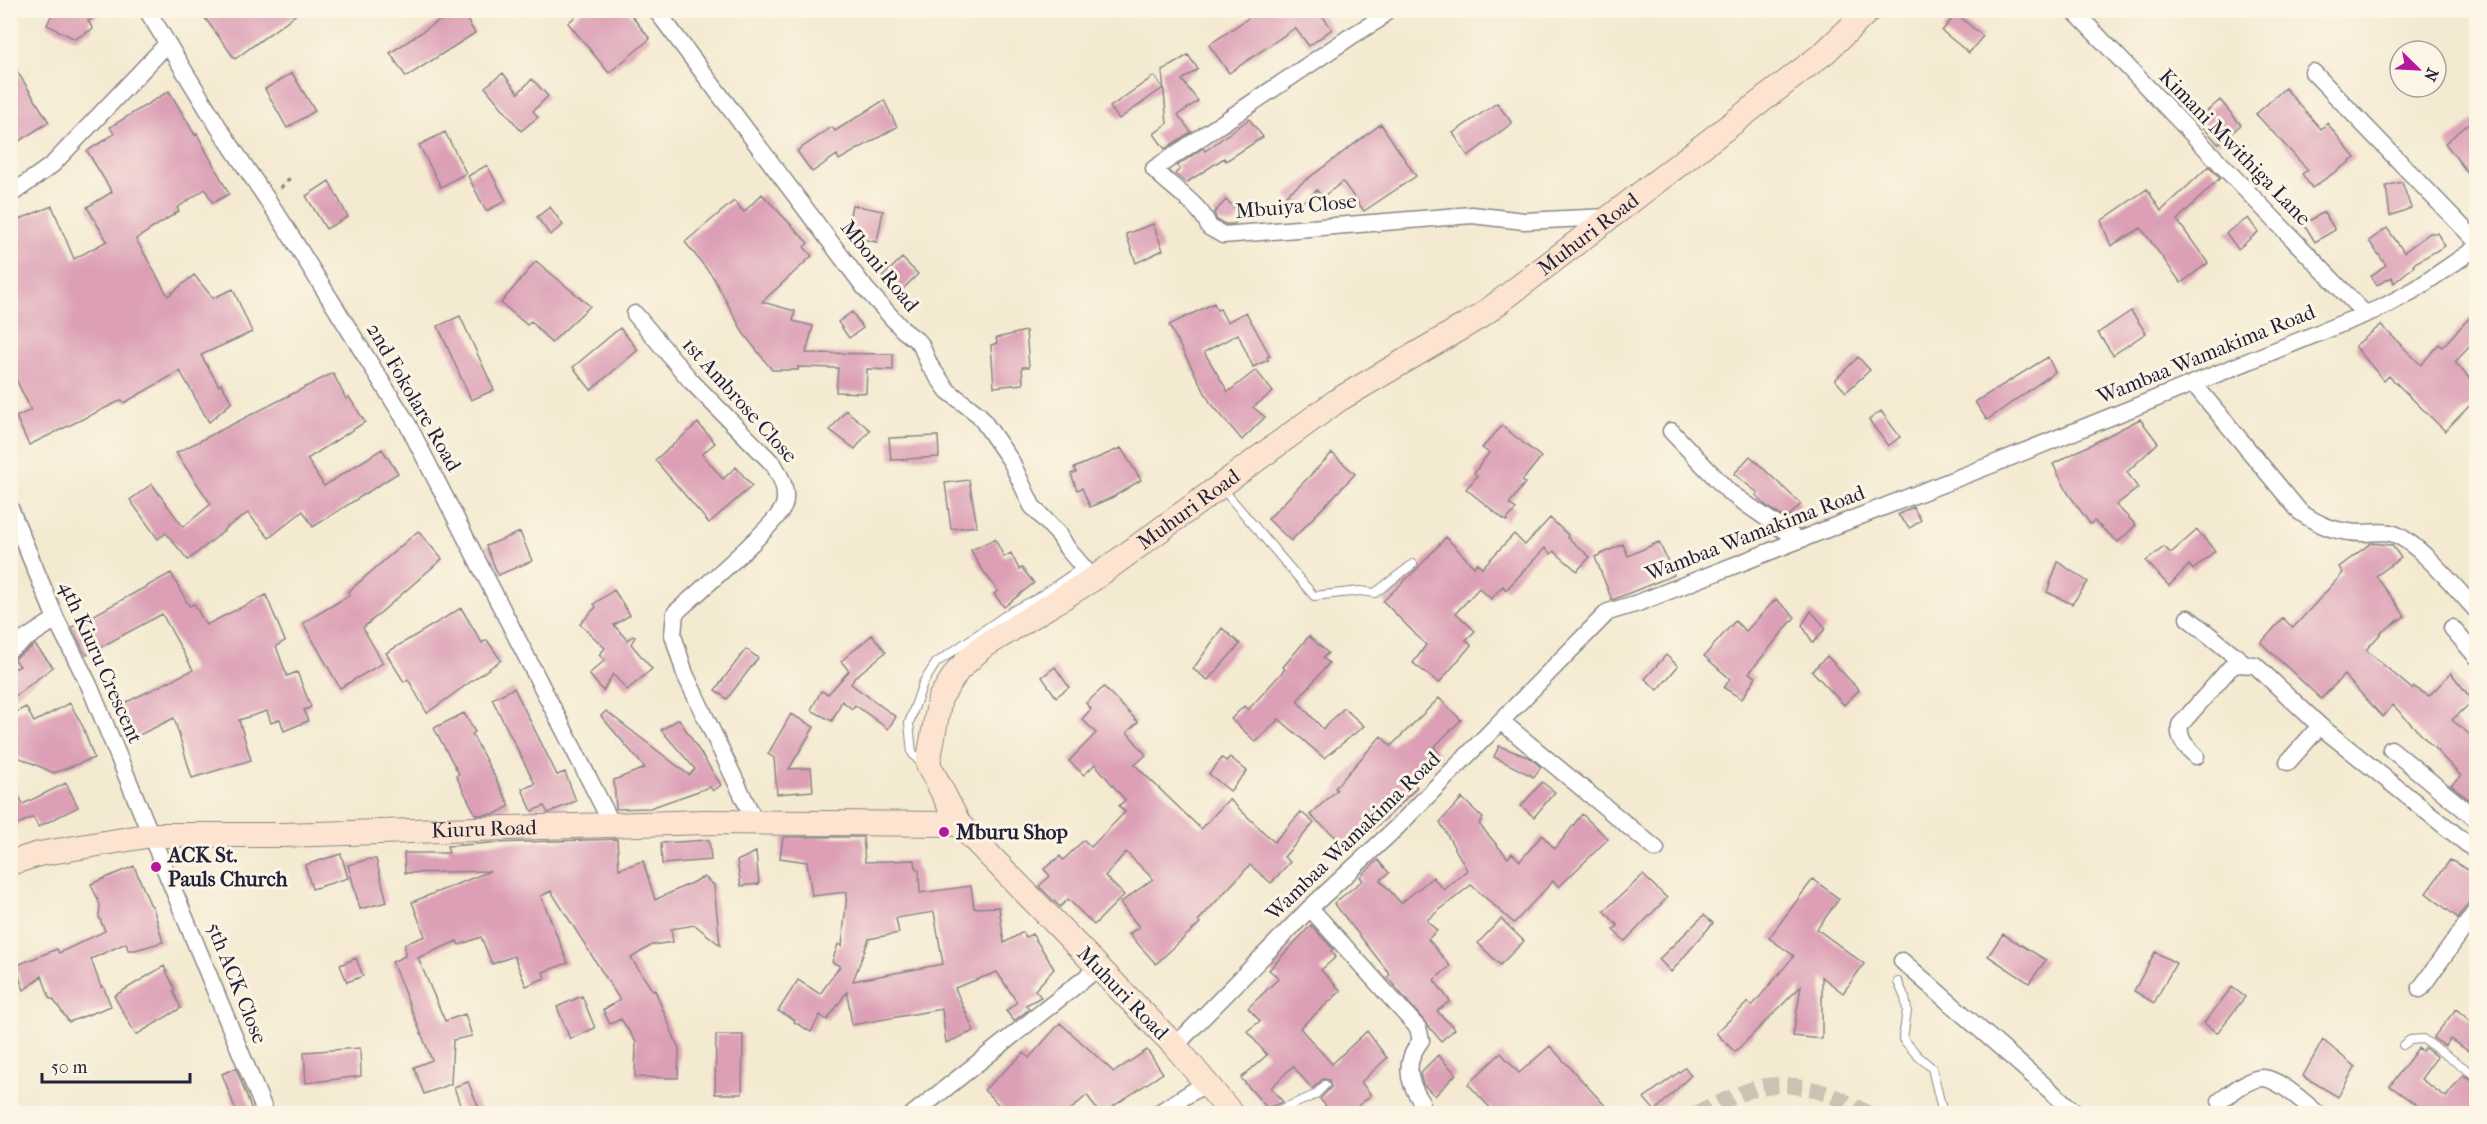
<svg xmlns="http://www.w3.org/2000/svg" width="2487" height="1124" viewBox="0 0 2487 1124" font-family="'IM FELL French Canon',serif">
<rect width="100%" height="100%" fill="#fcf5e5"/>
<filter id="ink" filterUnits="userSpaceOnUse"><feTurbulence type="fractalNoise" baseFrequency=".0167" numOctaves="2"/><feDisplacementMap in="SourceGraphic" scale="12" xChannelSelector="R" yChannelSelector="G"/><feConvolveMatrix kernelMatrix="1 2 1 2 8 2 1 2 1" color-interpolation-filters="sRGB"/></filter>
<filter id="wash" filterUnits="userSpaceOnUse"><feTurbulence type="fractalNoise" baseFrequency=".008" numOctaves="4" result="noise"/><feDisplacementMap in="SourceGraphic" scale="24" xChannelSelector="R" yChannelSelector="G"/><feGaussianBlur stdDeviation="1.35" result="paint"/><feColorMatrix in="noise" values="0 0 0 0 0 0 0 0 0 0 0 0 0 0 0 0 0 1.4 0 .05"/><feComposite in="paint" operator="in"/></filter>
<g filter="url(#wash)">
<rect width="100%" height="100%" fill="#f4ead1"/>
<g id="blocks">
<path fill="#dc9fb5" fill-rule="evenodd" d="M54,10H107L88,21L93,29L75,39L47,25Z
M199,10H302L235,59Z
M455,10H461L475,33L406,77L390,53Z
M583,10H627L650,39L609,73L568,23Z
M1260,10H1318L1332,29L1309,46L1295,28L1229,73L1209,45Z
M1956,14L1983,36L1969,53L1942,31Z
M1188,55L1198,69L1182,80L1198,101L1178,115L1191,132L1165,149L1154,134L1167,124L1162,71Z
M10,60L49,122L10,147Z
M292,73L315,111L287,128L265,89Z
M503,73L518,93L532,79L548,96L533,111L538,117L521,131L485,87Z
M1154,76L1163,88L1119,119L1110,107Z
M2285,88L2321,129L2327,123L2355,158L2312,188L2302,174L2308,170L2256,114Z
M169,91L195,135L197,134L229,194L213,203L205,189L177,208L179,211L136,239L168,296L194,275L213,298L233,289L252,332L201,355L219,386L221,384L232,402L209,422L180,371L124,403L122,400L29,445L16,417L31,410L10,367V292L18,289L10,272V223L52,206L74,259L107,241L87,207L112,192L87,151L114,134L110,127Z
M884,100L897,127L839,160L837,155L812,172L797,151L832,127L835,131Z
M2220,100L2241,125L2218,144L2197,120Z
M1497,103L1512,123L1468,156L1453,133Z
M2476,118V184L2445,143Z
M1249,119L1263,137L1226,161L1224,158L1186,183L1175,174L1180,169L1177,166L1203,148L1205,151Z
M1381,124L1416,176L1364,211L1343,182L1322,197L1317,190L1296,207L1286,195Z
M445,132L466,173L441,187L419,145Z
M487,165L506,201L486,211L468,176Z
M2209,166L2220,178L2177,220L2208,263L2181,283L2141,228L2111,246L2101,221L2147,189L2161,211Z
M329,181L348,217L326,229L306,196Z
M2402,182L2411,208L2390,216L2386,186Z
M762,194L808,243L804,247L812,256L762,302L795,311L793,321L813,326L806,353L893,354V370L867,369L866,393L836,392L838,368L798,367V370H772L744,334L713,277L685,242L734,201L744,212Z
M1226,200L1242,214L1234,224H1225L1217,220L1214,213Z
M852,205L883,211L877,242L846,236Z
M550,207L563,225L550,235L537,217Z
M2324,212L2335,230L2315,242L2304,224Z
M2248,218L2258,232L2238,249L2226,233Z
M1153,224L1163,250L1136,263L1126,234Z
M2387,228L2404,252L2430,233H2437L2445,246L2413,264L2414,266L2394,283L2392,277L2377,285L2371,276L2386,265L2369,241Z
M902,258L918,274L898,294L881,278Z
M536,261L590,306L551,343L531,321L527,325L501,303Z
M1214,303L1217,310L1220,309L1227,322L1246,312L1270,356L1267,357L1268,360L1253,367L1238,334L1204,352L1228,392L1256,370L1273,392L1253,407L1265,417L1242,440L1210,402L1169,325Z
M2131,311L2146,333L2113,355L2098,333Z
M2476,311V340L2455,362L2476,386V399L2445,431L2389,376L2384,381L2355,346L2381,325L2421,365L2439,344L2442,347Z
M852,312L863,328L849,338L838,322Z
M460,316L494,390L471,400L438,326Z
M620,328L638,350L591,390L573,367Z
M1026,331L1029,367H1022L1023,384L994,387L991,345L997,343L996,338Z
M1858,357L1870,370L1846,392L1835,380Z
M2048,357L2055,372L1987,420L1975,402Z
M333,373L346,399L349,397L365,422L307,459L324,486L382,449L398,473L313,527L303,511L269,538L248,513L223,530L224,531L188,560L166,533L158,539L130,500L152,484L183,527L211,504L176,453Z
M846,410L870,430L855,449L830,430Z
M1881,411L1900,437L1888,446L1869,420Z
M2140,419L2158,443L2127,472L2138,488L2116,505L2136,525L2118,542L2094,521L2090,524L2068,493L2053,464Z
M698,423L715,443L702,454L723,479L736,467L752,486L709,523L655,460Z
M1502,426L1541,457L1522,481L1525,483L1509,504L1516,509L1506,521L1466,489L1477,476L1474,473L1489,453L1482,448Z
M938,436L939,457L891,460L889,438Z
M1121,448L1141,480L1113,497L1090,507L1082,488L1077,490L1071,474L1076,472L1074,468Z
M1332,453L1355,474L1291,541L1268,519Z
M1750,456L1801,504L1786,519L1764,504L1756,495L1758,493L1734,474Z
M969,480L977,526L951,529L945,483Z
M1913,507L1921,520L1910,528L1898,515Z
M1550,518L1568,535L1567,537L1590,557L1577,571L1554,551L1551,554L1545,548L1506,590L1503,586L1491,599L1479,588L1456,613L1475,631L1466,640L1471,645L1439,683L1413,663L1426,645L1383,601L1417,569L1446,537L1474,567L1477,563L1482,568L1514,534L1525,545Z
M2197,530L2215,551L2193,570L2189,565L2169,586L2146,561L2164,547L2171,553Z
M418,531L442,559L363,628L383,663L340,688L303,623L350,595L348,592Z
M520,532L532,561L498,575L486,546Z
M995,539L1004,557L1011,553L1019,569L1022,568L1034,583L1004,607L994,594L998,591L979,565L971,550Z
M1659,542L1674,575L1612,600L1595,557L1623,544L1628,556Z
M2371,543L2392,545L2401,558L2376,576L2405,616L2383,631L2366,650L2412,689L2414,687L2429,696L2451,673L2473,701L2452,720L2476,740V798L2472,802L2451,785L2461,776L2393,705L2383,717L2344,675L2321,699L2261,643L2283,618L2293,628L2343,573L2339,567Z
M2058,562L2088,582L2072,604L2047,592Z
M171,573L189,606L194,604L206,625L266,595L285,641L276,646L287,676L297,672L311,707L304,710L308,721L284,731L280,719L271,723L267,711L239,720L251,760L192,778L174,718L131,739L116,707L193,670L162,614L86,655L72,627Z
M614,590L630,615L614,625L627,640L633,636L635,637L631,644L652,669L627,690L613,674L603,691L589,674L605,660L599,655L605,648L580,624L596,607L594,604Z
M1776,599L1795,617L1749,673L1756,677L1742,699L1724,688L1730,679L1704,656L1735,621L1746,631Z
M461,608L482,643L487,640L501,660L427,713L408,679L404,682L386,653Z
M1811,611L1826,628L1813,643L1802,625Z
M1222,628L1240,644L1208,680L1193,669Z
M872,635L886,652L855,677L851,684L896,717L888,729L855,705L852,709L842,701L832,721L811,710L821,691L828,694L849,671L841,661Z
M1309,636L1328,653L1323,658L1329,663L1297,701L1323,729L1344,708L1364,726L1324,758L1279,719L1256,742L1231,719L1244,706L1248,710L1285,669L1283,667Z
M35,645L53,667L10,700V671L20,666L14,659Z
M746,649L758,658L727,699L715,690Z
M1666,655L1678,666L1658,690L1645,679Z
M1827,656L1859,690L1844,705L1812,671Z
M1055,667L1069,687L1056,697L1042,677Z
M1104,687L1138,722L1127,732L1146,755L1135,765L1201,829L1229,799L1274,842L1301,812L1314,823L1284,857L1290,862L1271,883L1250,865L1198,921L1200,923L1156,964L1129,934L1139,927L1120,903L1153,879L1126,852L1105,876L1124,895L1094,925L1068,899L1060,907L1039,886L1050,876L1044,869L1060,856L1063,860L1084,840L1091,847L1125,812L1119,806L1125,800L1095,764L1084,775L1069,761L1096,733L1082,719L1091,709L1086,703Z
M514,688L557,775L565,772L576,801L548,813L544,806L532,811L522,789L535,784L492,699Z
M1439,698L1461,720L1434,747L1441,757L1411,781L1417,787L1389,816L1350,849L1310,815L1337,790L1335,788L1381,736L1391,746Z
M70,703L83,727L94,758L54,773L18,757L10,744V715L26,707L34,722Z
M606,711L689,775L695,769L661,730L679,719L721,785L713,791L710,787L650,808L616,809L614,780L645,768L601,716Z
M464,713L475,732L472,734L510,806L495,814L476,815L456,776L459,774L434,728Z
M791,714L814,727L789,769L811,768L813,791L777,794L774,758L768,754Z
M1499,746L1530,758L1541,767L1534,777L1494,757Z
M1230,757L1247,771L1230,791L1209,774L1222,758L1226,761Z
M10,781L23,804L66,783L78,807L38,827L33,817L10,828Z
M1542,782L1555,792L1534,817L1521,806Z
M1462,798L1483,818L1479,824L1508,858L1512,853L1520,861L1542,835L1555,849L1582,814L1608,839L1559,887L1553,881L1514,923L1471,885L1427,920L1437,931L1428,939L1450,966L1434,980L1450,1001L1437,1011L1455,1029L1441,1041L1387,977L1390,975L1389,973L1334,903L1363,880L1360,877L1378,860L1389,873L1380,880L1401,903L1433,877L1444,890L1467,870L1440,822Z
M783,837H863L865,862L915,860L916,869L919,870L920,893L971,886L974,908L999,907L1004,943L1023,932L1026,937L1032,934L1047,957L1054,969L1035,990L1041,997L1026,1005L1029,1009L1014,1021L1006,1011L1017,1002L997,972L955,988L974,1031L946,1043L942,1009L852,1025L847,992L827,1020L820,1015L811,1032L794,1022L795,1020L778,1011L798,980L820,994L840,966L832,962L838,944L842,946L847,892L812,896L807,862L780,858ZM934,912L943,964L853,981L869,939L899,933L896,918Z
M617,839L619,869L643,861L655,900L704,877L714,885L720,945L695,925L671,929L673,942L652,945L631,958L653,991L655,990L679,1049L678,1078L635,1077L636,1042L621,1019L610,1024L603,1010L620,1000L551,891L541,896L568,963L543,972L545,978L526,986L514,956L492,964L481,937L459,945L457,941L418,958L445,1021L465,1014L472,1036L453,1040L451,1084L424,1094L414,1067L432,1060L392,962L405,956V944L425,936L412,902L490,871L405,873L404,853H449L447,846L491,843Z
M709,840L711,860L662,864L661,843Z
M756,852L759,884L741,886L737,861Z
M341,854L348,878L312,889L305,865Z
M369,859H376L387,902L360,909L348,865Z
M2450,860L2476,874V892L2458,918L2426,893Z
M134,866L150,904L153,907L163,942L135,950H128L126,943L91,959L101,987L103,986L111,1006L69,1022L53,999H50L42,976L24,990L15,966L57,949L59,953L105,931L99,917L100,905L91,884Z
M1643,875L1667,898L1625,941L1613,930L1618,926L1604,911Z
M1813,879L1839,899L1817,929L1864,964L1843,993L1822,977V1039L1793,1036L1801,986L1735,1052L1716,1033L1748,1002L1752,1006L1794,956L1769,938Z
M1704,915L1713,923L1671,972L1659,959Z
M1501,919L1524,941L1500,965L1478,943Z
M1311,925L1333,949L1331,951L1336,957L1321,970L1341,991L1300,1028L1332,1064L1367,1031L1387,1058L1361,1082L1371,1095L1350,1113H1332L1320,1099L1331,1087L1329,1080L1323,1079L1312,1089L1293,1066L1271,1088L1283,1102L1267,1108L1241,1078L1267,1055L1247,1031L1260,1021L1248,1008L1279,978L1269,970Z
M2003,934L2046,960L2029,983L1988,956Z
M2155,952L2176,963L2154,1003L2134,991Z
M356,958L363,976L347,982L340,965Z
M164,966L175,989L173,991L181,1008L136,1035L114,996Z
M2232,987L2245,997L2217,1033L2204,1023Z
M582,996L595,1028L570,1039L557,1007Z
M2456,1009L2476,1026V1056L2450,1039L2445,1046L2433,1038Z
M1060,1023L1114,1072L1147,1050L1163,1073L1103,1113H1099L1087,1095L1067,1113H1007L984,1090L1024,1053L1029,1058Z
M716,1035H743L742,1094H715Z
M2323,1040L2355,1067L2338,1097L2303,1076Z
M1550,1046L1612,1113H1495L1468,1084L1501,1053L1519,1073Z
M360,1048L361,1076L306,1083L304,1052Z
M2418,1048L2422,1051L2425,1048L2437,1057L2421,1079L2446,1097L2463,1075L2476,1082V1108L2472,1113H2428L2390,1086Z
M1438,1055L1456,1074L1435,1096L1423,1084L1420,1073Z
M236,1068L253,1113H237L222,1074Z
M1685,1068L1691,1075L1655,1111L1644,1098Z
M468,1082L481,1113H463L454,1087Z"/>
</g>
</g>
<g filter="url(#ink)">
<use href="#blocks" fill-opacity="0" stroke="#8b8686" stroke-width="1.5"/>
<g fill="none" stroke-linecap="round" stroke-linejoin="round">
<path stroke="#cac2b3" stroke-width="16" stroke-dasharray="16 8" stroke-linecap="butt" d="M1696,1114C1716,1105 1736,1094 1757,1088C1796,1078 1836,1095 1869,1114"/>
<g stroke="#8b8686" stroke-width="10">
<path id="lane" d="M1221,487L1314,596L1360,591L1375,593L1413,564
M924,767L912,753L909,723L923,683L936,663L1010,612L1036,599L1083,567
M1898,982L1905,998L1907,1010L1903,1039L1918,1056L1932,1068L1943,1114
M2403,1045L2410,1040L2423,1039L2476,1076
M444,1114L449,1111
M1270,1114L1315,1095L1325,1085"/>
</g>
<g stroke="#8b8686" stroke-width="19">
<path id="street" d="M147,10L219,128L281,220L407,423L612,824
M656,10L865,288L903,330L920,343L930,366L948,391L979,415L1011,461L1032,506L1060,536L1067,548L1093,579
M1387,10L1378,20L1350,37L1154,169C1171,188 1201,204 1209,227L1223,235L1472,215L1524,221L1608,217
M2073,10L2365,314
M2313,72L2476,241
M10,195L52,165L167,44
M635,314L691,381L774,465C781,478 788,490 784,505C781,521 693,597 675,613L673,635L685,674L755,822
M2193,383L2300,512C2320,526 2338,533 2364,533C2372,533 2383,531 2391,533C2416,539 2458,591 2476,610
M1671,431L1729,492L1798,540
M10,508L56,619L89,685L266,1114
M2188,618L2244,663
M2452,628L2476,656
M10,649L56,619
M1502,722L1656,849
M2391,749L2476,819
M2196,756C2186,746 2178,740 2180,725L2230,668L2236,664L2255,665L2320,726L2476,851
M2288,762L2320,726
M1310,908L1418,1028L1421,1040C1405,1061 1406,1079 1421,1101
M1902,961L2077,1114
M2420,989L2476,911
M1175,1046L1310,908L1396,828L1608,612L1638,603L1996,463L2383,307L2416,289L2476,248
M2220,1101C2231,1093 2247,1079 2262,1078C2278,1078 2305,1103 2318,1114
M913,1114L1098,968
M1157,1114L1206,1083"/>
</g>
<g stroke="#8b8686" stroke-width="26">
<g id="secondary">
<path id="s1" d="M10,863L39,854L152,835H283L705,822L959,824"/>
<path id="s2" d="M1232,1114L1175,1046L959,824L928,764L940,698L958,670L981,648L1093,579L1338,400L1481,316L1824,53L1869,10"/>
</g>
</g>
<path stroke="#8b8686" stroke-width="4" stroke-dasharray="4.5 4.5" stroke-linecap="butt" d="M280,188L290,178"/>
<use href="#lane" stroke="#fff" stroke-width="8"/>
<use href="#street" stroke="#fff" stroke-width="16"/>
<use href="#secondary" stroke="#fde4d1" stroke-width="24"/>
</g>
</g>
<g fill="#b5179e" stroke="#fcf5e5" stroke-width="2">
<circle cx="944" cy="832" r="6"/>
<circle cx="156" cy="867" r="6"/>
</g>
<g text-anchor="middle" stroke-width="6" stroke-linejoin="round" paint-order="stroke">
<g font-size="21" fill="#22223b" stroke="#fcf5e5">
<text transform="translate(2235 147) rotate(46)" y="7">Kimani Mwithiga Lane</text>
<text transform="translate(1296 206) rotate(-5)" y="7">Mbuiya Close</text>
<text dy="7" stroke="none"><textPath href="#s2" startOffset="1334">Muhuri Road</textPath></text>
<text transform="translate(880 266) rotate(51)" y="7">Mboni Road</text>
<text transform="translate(2206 354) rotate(-22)" y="7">Wambaa Wamakima Road</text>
<text transform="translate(414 397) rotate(60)" y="7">2nd Fokolare Road</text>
<text transform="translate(740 400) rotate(48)" y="7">1st Ambrose Close</text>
<text dy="7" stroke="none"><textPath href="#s2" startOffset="848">Muhuri Road</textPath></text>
<text transform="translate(1755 533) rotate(-21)" y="7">Wambaa Wamakima Road</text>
<text transform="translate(101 662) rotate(66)" y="7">4th Kiuru Crescent</text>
<text dy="7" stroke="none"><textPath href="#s1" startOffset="477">Kiuru Road</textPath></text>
<text transform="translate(1353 836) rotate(-44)" y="7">Wambaa Wamakima Road</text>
<text transform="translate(237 983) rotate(68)" y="7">5th ACK Close</text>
<text transform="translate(1123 993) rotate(46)" y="7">Muhuri Road</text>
</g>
<g font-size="21" font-weight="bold" fill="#22223b" stroke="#fcf5e5" text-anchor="start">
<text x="956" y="839">Mburu Shop</text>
<text x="168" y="862">ACK St.<tspan x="168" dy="24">Pauls Church</tspan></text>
</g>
</g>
<rect width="2487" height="1124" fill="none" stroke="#fcf5e5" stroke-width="36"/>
<g transform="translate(2418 69) rotate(114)"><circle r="28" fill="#fcf5e5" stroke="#a5a1a1" stroke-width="1.5"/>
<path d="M0-4.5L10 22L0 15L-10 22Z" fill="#b5179e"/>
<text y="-9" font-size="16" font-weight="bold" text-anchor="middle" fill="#22223b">N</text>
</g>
<path d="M42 1073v9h148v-9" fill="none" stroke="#22223b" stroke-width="3"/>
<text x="51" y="1073" font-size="18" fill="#22223b" stroke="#fcf5e5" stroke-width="4.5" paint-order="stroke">50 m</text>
</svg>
